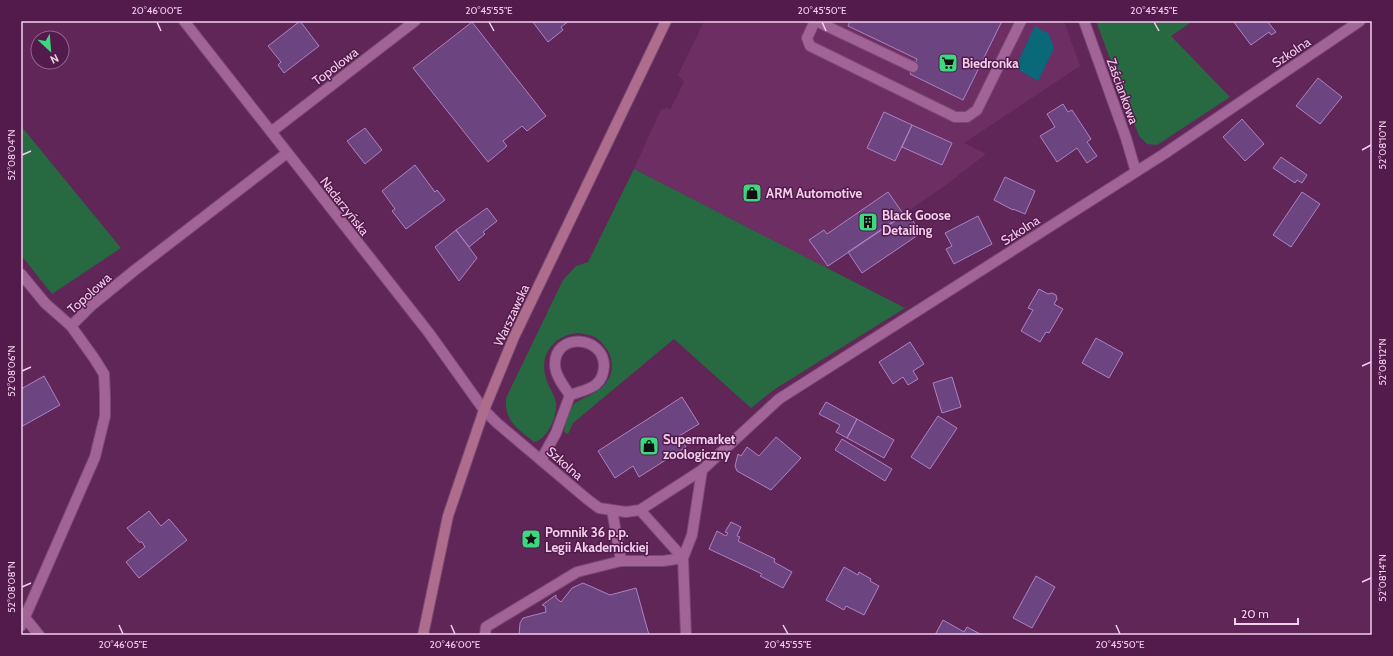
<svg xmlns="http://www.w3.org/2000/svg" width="1393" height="656" viewBox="0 0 1393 656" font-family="Cabin,sans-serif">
<rect width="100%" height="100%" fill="#5f2657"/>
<path fill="#6d2e64" d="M704,21H1064L1080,66L964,143L986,154L946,185L826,268L634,169L661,109L668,108L670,110L684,82L678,75Z"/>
<path fill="#276940" d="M1096,21H1193L1171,36L1230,97L1157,145L1147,144L1139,136Z
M21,126L121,248L52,294L21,255Z
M634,169L905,308L775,389L751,408L674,339L573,423L568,434L564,432C566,421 567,412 574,404C577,401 581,400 584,398C598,392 610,384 612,368C612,362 611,356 608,351C600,340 597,336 584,334C575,332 566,335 558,340C542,352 541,369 549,386C552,392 555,397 556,403C558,416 547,440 534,442C518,429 504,421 506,398L563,280L576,266L588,262Z"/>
<path fill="#096979" d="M1035,26L1049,34L1054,48L1038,81L1015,68Z"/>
<path fill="#6c4580" stroke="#ad82c4" d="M300,21L319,46L284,73L278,65L281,62L268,46Z
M532,21H569L561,27L563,30L548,42Z
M850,21H1002L963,100L910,74L917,59L848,26Z
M1233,21H1267L1276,32L1271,35L1269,32L1251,45Z
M472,22L546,116L527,131L522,126L503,141L507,146L488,162L413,68Z
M1318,78L1342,97L1320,124L1296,106Z
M1063,104L1068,112L1072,110L1091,139L1087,142L1097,156L1087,163L1077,148L1057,162L1040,136L1055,127L1047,114Z
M884,112L912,125L895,161L867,148Z
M1242,119L1264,144L1245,161L1223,137Z
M912,125L952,143L942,165L902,147Z
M365,128L382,150L365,164L347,141Z
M1281,157L1307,175L1302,183L1297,180L1295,183L1273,168Z
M415,165L435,192L437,190L445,200L406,229L392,211L395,209L382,191Z
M1005,177L1035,191L1025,214L1013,209V210L994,200Z
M888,192L904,215L828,266L809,240L824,230L827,234Z
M1302,192L1320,204L1291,247L1273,235Z
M487,208L497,221L483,232L485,234L469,247L456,230Z
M907,212L921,233L862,273L848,252Z
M978,216L992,244L954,264L946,249L952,246L945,233Z
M456,230L477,258L459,281L435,247Z
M1039,289L1048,294L1052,293L1056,295L1057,299L1054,304L1063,309L1049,333L1046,332L1040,342L1021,331L1033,310L1028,308Z
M1096,338L1123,353L1109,378L1082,363Z
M910,342L924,364L913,371L918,379L908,385L903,377L893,384L879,362Z
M44,376L60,405L21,427V389Z
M952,377L961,407L942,413L933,383Z
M682,397L699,424L679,436L686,447L639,477L633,466L615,478L598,451Z
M826,402L857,419L847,438L836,432L840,425L819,414Z
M938,416L957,428L930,469L911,457Z
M857,419L894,440L884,458L847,438Z
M776,437L801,458L771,490L737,471L735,466L738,454L741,456L747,447L759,456Z
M842,439L892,469L885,481L835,450Z
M149,511L161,526L169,519L187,540L139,578L126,562L145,547L142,542H139L127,528Z
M731,522L741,527L737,536L740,537L738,541L775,559L774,562L792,572L783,588L760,576L762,574L709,549L717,531L726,536L728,533L725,532Z
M844,567L858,575L859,572L871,579L870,581L879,586L864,615L846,606L844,610L826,600Z
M1036,576L1055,587L1032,628L1013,618Z
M583,583L610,595L636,588L649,635H519L520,623L523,618L546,612L545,606L542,605L556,595V598L561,602L572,588Z
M943,620L964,632L967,627L982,635H935Z"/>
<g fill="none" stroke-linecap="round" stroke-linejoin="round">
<g stroke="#7a4874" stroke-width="12">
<path id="service" d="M815,21L807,38L810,46L955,117H967L977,110L1021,21
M816,21L913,67
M541,460L556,433L570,395C587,389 603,388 604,366C604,335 554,332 555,365C555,375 564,387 570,395
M621,561H663L683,558
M485,635L486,627L577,572L621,561L612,510"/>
</g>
<g stroke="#7a4874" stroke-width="12">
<path id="minor" d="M184,21L429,333L484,410L497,423L587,499L599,508L612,510L626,512L640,510L702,470L779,399L1164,154L1360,21
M1084,21L1126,138L1136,172
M271,132L415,21
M21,274L45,303L71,326L94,358L104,374L105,396V416L95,457L21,626
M71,326L92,305L135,270L287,153
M640,510L683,558L686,635
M683,558L692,535L702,470
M22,614L39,635"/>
</g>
<g stroke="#7a4874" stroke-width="12">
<path id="secondary" d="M423,635L448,516L484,410L514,337L666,21"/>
</g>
<use href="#service" stroke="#a26497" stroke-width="10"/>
<use href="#minor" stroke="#a26497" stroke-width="10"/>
<use href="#secondary" stroke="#ae6d8c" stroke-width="10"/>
</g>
<path fill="none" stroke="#f2cfeb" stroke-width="1.5" d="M157,22L161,31M489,22L494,31M822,22L826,31M1154,22L1159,31M1362,150L1371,145M22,155L31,151M1362,366L1371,362M22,371L31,367M1362,582L1371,578M22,587L31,583M119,625L123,634M451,625L455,634M783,625L788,634M1116,625L1120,634"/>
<defs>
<g id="supermarket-square" transform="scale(1)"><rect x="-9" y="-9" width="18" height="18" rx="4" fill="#3cd77e" stroke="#531b4c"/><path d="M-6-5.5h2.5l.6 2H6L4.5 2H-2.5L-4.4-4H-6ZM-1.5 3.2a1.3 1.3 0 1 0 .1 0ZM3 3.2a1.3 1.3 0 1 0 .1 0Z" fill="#111"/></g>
<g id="shop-square" transform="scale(1)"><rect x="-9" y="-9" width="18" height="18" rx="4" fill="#3cd77e" stroke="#531b4c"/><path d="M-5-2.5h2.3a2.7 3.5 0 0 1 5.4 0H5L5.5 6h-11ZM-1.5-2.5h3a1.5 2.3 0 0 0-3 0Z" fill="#111"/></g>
<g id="building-square" transform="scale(1)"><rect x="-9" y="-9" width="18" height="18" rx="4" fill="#3cd77e" stroke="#531b4c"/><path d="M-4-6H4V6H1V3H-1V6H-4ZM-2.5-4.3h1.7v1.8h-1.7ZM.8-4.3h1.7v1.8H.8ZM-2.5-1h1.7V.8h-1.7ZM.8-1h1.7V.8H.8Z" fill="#111"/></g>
<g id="sight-square" transform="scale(1)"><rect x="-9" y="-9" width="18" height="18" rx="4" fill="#3cd77e" stroke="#531b4c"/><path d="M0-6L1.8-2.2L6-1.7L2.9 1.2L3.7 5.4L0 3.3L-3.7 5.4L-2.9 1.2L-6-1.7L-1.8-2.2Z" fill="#111"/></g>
</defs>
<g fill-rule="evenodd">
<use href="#supermarket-square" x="948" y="63"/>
<use href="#shop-square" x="752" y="193"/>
<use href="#building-square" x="868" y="222"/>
<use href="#shop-square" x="649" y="446"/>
<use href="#sight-square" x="531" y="539"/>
</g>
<g text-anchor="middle" stroke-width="3" stroke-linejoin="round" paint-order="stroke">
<g font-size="13" fill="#f2cfeb" stroke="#531b4c">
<text transform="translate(1291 52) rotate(-34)" y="5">Szkolna</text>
<text transform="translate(335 66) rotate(-37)" y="5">Topolowa</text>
<text transform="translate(1123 91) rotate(70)" y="5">Zaściankowa</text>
<text transform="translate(345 206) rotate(52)" y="5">Nadarzyńska</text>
<text transform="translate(1020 230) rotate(-33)" y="5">Szkolna</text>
<text transform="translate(89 293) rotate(-42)" y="5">Topolowa</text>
<text transform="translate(511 315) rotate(-65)" y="5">Warszawska</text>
<text transform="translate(565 463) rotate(41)" y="5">Szkolna</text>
</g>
<g font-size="13" font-weight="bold" fill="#f2cfeb" stroke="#531b4c" text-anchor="start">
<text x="962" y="68">Biedronka</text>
<text x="766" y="198">ARM Automotive</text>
<text x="882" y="220">Black Goose<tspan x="882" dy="15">Detailing</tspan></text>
<text x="663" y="444">Supermarket<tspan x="663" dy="15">zoologiczny</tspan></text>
<text x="545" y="537">Pomnik 36 p.p.<tspan x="545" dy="15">Legii Akademickiej</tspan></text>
</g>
</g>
<rect width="1393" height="656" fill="none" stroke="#531b4c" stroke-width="44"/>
<g transform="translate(50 50) rotate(154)"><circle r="19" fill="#531b4c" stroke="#93638c"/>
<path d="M0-3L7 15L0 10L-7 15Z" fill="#3cd77e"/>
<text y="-6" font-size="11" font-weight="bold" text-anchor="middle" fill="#f2cfeb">N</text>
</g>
<path d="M1235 618v6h63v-6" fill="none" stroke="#f2cfeb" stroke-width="2"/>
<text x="1241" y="618" font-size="12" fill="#f2cfeb" stroke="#531b4c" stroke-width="3" paint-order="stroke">20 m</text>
<rect x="22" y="22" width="1349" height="612" fill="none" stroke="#f2cfeb" stroke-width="1.5"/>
<g font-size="10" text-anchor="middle" fill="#f2cfeb">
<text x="157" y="14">20°46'00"E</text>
<text x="489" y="14">20°45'55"E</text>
<text x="822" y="14">20°45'50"E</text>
<text x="1154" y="14">20°45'45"E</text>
<text transform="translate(1382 145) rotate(-90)" y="4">52°08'10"N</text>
<text transform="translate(11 155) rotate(-90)" y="4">52°08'04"N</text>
<text transform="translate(1382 362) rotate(-90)" y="4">52°08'12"N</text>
<text transform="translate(11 371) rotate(-90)" y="4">52°08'06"N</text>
<text transform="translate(1382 578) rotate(-90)" y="4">52°08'14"N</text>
<text transform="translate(11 587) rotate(-90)" y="4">52°08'08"N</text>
<text x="123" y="648">20°46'05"E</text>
<text x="455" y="648">20°46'00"E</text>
<text x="788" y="648">20°45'55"E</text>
<text x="1120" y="648">20°45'50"E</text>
</g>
</svg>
